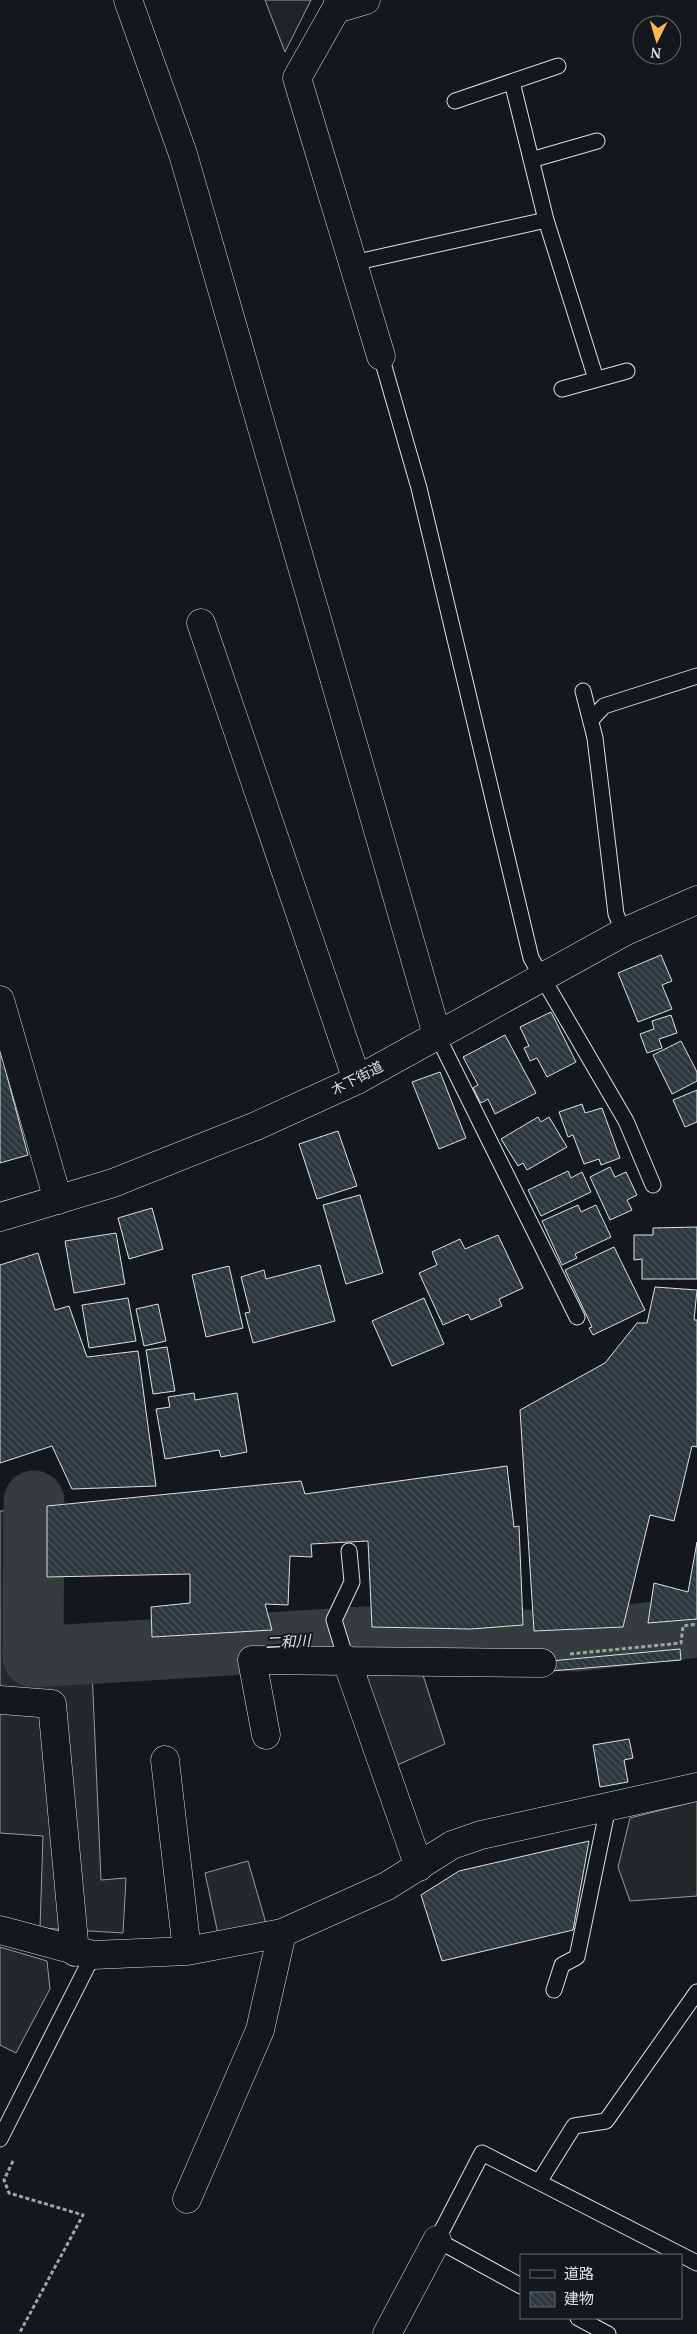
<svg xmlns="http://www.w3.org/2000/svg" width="697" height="2334" viewBox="0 0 697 2334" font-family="'PT Serif','Noto Sans JP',serif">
<defs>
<pattern id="building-back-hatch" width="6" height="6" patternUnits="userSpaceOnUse" patternTransform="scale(1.25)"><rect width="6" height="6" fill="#2c363c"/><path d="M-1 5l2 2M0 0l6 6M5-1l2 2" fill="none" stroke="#4a5358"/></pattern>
</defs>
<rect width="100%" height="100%" fill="#14181c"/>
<path fill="#202428" stroke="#939e99" d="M265,0H311L285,52Z"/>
<path fill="#24282b" stroke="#939e99" d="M28,1510L29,1668L92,1670L101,1880L126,1878L123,1933L40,1928L43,1836L0,1833V1511Z
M422,1672L445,1744L395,1766L364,1674Z
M697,1801V1896L630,1901L618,1867L630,1818Z
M248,1861L267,1927L218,1934L205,1873Z
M0,1947L47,1961L50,1989L16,2053L0,2045Z"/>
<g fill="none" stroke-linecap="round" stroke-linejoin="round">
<path stroke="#363b3e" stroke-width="61" d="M34,1501L33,1657L365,1637L578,1641L697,1627"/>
</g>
<path fill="url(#building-back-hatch)" stroke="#d8e6dc" d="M661,955L672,981L662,985L672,1009L638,1022L618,973Z
M551,1012L576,1062L547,1077L537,1058L530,1061L524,1048L529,1046L520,1027Z
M671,1015L677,1033L659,1039L662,1048L647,1053L640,1034L654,1029L652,1021Z
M505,1035L536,1093L495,1114L488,1099L481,1103L473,1088L478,1085L463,1057Z
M681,1041L697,1072V1081L672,1094L653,1055Z
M0,1050L28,1155L0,1163Z
M440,1072L466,1138L439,1149L412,1082Z
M697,1090V1122L685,1127L673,1100Z
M582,1104L585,1113L602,1108L620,1158L601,1165L599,1159L584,1164L573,1135L568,1137L559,1112Z
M538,1117L541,1122L549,1117L567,1147L527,1170L523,1163L518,1166L501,1139Z
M338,1131L357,1186L317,1199L299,1144Z
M610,1167L615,1177L626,1172L637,1195L627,1200L632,1210L610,1220L590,1177Z
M568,1171L571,1178L582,1172L591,1192L541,1216L528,1190Z
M360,1195L383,1273L346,1284L323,1205Z
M578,1205L581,1212L596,1205L611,1237L575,1254L577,1258L562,1265L542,1221Z
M152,1208L163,1249L129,1259L118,1218Z
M697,1227V1279H642V1259L634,1260V1235H653V1228Z
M116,1233L125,1284L74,1293L65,1241Z
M498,1235L523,1288L499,1299L502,1306L471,1320L468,1314L443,1325L419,1273L437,1265L432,1252L460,1239L465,1249Z
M614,1247L645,1310L593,1335L589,1328L592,1327L565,1270Z
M38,1253L55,1310L69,1306L87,1357L138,1351L156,1486L72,1489L52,1446L0,1463V1265Z
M320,1265L335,1321L253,1343L245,1313L250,1312L241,1277L264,1270L266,1279Z
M229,1266L243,1328L206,1337L192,1275Z
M655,1287L697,1290L694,1320H697V1447L692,1446L674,1521L650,1515L623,1627L534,1631L520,1410L605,1363L637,1323H647Z
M128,1298L136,1341L89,1348L82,1305Z
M424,1298L444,1344L392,1366L372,1321Z
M158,1304L166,1341L144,1346L136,1309Z
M167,1347L175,1391L153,1394L146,1350Z
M194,1393L195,1400L237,1393L247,1452L221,1457L219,1450L165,1459L156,1409L170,1407L168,1397Z
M507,1466L514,1527L519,1526L523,1625L471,1629L372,1627L368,1541L311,1544L312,1557L290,1556L288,1605L265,1604L272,1630L152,1637L151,1607L190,1603V1574L47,1577V1506L301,1481L305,1494Z
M697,1542V1619L648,1623L654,1583L688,1592Z
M680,1649L681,1660L551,1671L550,1661Z
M629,1739L633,1758L624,1760L628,1782L600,1787L593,1745Z
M589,1841L573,1930L442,1961L421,1895L459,1871Z"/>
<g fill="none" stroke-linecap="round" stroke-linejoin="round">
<g stroke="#d8e6dc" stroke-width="17">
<path id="service" d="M512,82L546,220L596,379
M455,101L558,66
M531,160L597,141
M353,263L546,220
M381,356L419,488L531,958L626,1121L653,1185
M562,389L627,371
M583,691L595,738L616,914L624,932
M591,720L604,706L697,676
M437,1035L577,1317
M346,1659L334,1620L352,1582L349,1551
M554,1990L562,1965L577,1957L608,1807
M0,2139L93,1955
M539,2182L574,2126L606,2121L697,1992
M521,2286L437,2240L482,2153L697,2263
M578,2318L608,2334"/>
</g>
<g stroke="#d8e6dc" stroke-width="29">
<path id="minor" d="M128,0L183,154L437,1035
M338,0L339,4L336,9L297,78L381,356
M336,9L366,0
M201,623L357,1080
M0,1000L58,1200
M346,1659L419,1867
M0,1700L52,1704L75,1952
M266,1735L252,1660L542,1663
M165,1760L187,1951
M0,1930L93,1955L187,1951L282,1933L387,1886L452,1845L481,1835L697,1787
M187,2199L260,2030L282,1933
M387,2334L437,2240"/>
</g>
<g stroke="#d8e6dc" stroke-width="29">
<path id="primary" d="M0,1217L113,1183L256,1126L357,1080L624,932L697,900"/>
</g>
<path stroke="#9da8a2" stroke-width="3" stroke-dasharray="4 2.5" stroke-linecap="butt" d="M570,1654L681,1643L683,1626L697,1624
M13,2161L4,2180L9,2193L83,2215L19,2334"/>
<use href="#service" stroke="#14181c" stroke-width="15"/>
<use href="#minor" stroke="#14181c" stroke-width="28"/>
<use href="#primary" stroke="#14181c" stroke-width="28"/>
</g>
<g text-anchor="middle" stroke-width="4" stroke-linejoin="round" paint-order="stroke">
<g font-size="14" fill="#d8e6dc" stroke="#14181c">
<text transform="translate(357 1078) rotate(-27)" y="5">木下街道</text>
</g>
<g font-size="15" font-style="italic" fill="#d8e6dc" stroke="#14181c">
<text transform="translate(288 1642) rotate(-3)" y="5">二和川</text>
</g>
</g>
<rect x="520" y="2254" width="162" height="65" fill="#14181c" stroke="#626a69"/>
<rect x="530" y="2270" width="25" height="8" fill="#14181c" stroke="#626a69"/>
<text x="564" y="2279" font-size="15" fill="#d8e6dc">道路</text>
<rect x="530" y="2292" width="25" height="15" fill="url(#building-back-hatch)" stroke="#626a69"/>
<text x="564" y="2304" font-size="15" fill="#d8e6dc">建物</text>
<g transform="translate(657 40) rotate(185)"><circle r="24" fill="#14181c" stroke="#626a69"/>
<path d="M0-4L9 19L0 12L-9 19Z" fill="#ffb74d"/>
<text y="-8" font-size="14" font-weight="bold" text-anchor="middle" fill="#d8e6dc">N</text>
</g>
</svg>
